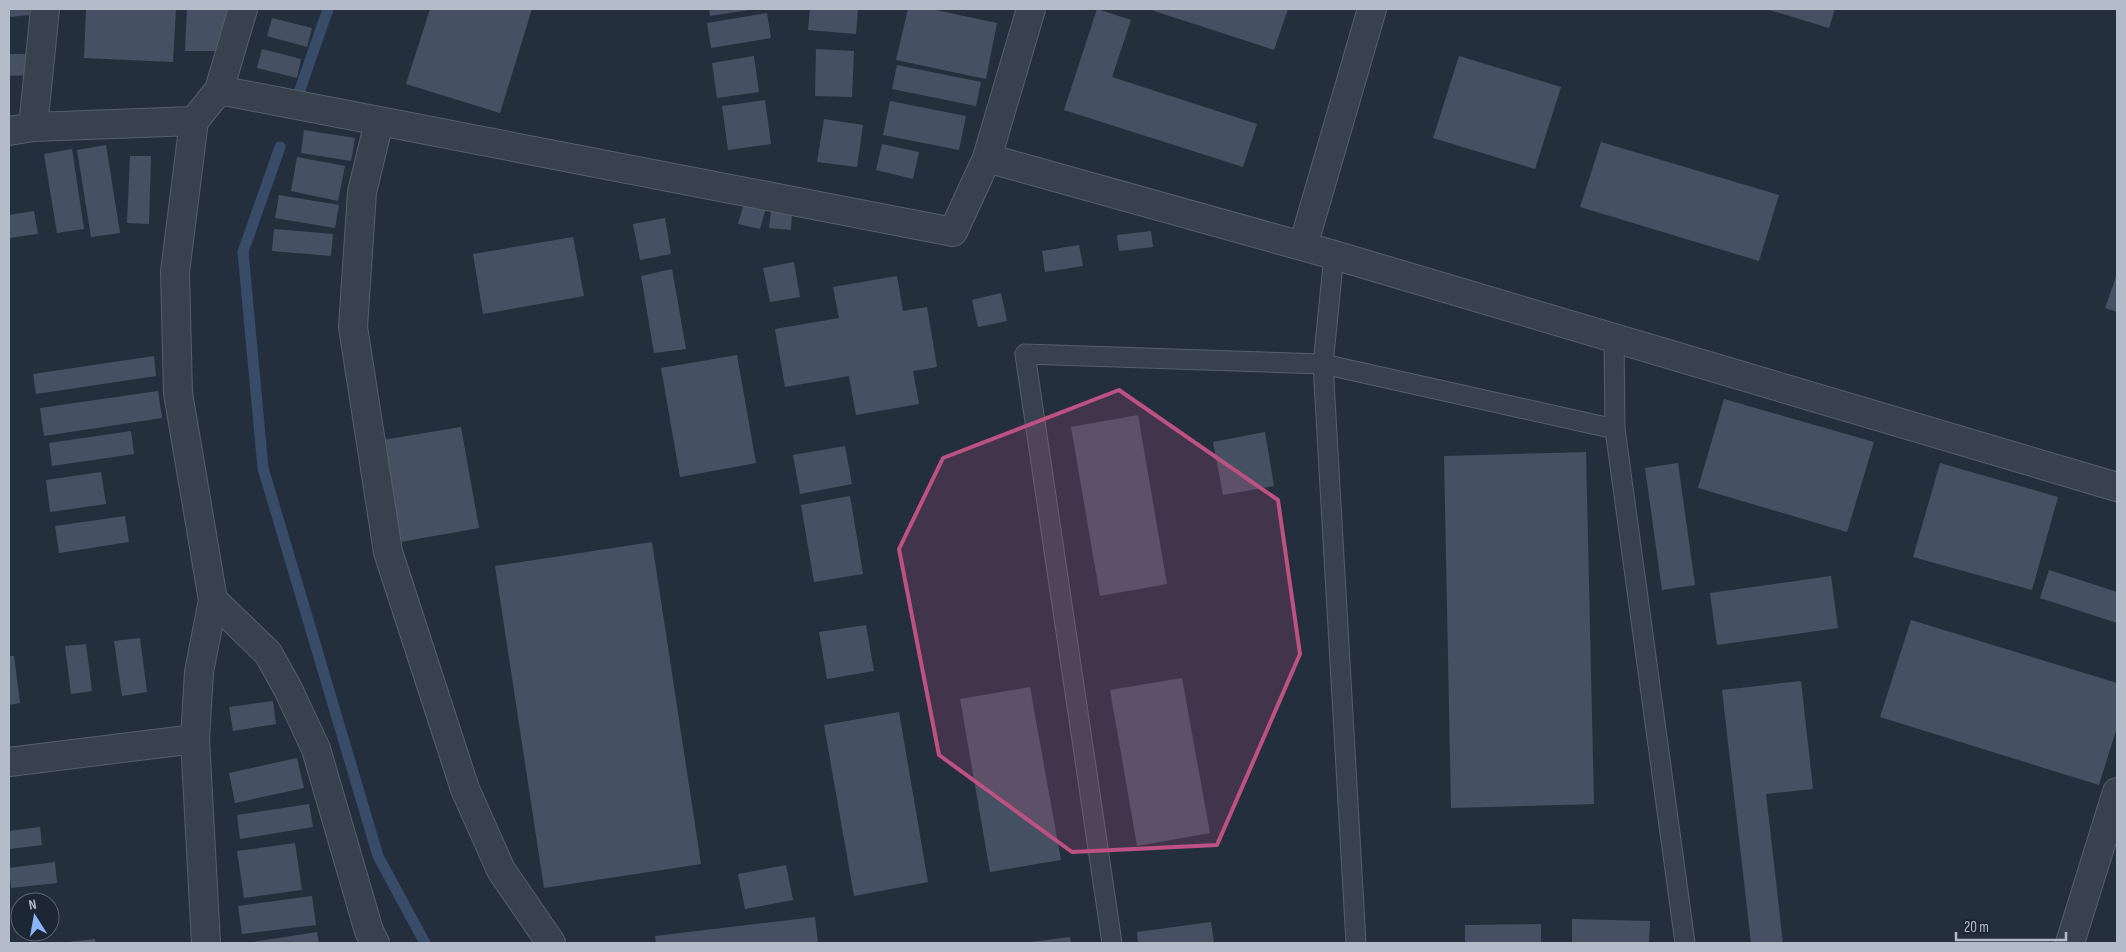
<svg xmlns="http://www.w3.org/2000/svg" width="2126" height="952" viewBox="0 0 2126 952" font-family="'Sofia Sans Condensed',sans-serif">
<rect width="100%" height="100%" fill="#242f3e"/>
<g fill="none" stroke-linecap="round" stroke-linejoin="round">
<path stroke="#394c67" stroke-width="11" d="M295,104L328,9
M280,147L243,252L263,468L378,856L425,943"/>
</g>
<path fill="#455162" d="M9,9H29L30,15L9,17Z
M86,9H176L173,62L84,58Z
M187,9H230L229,51H185Z
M430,9H532L500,113L406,84Z
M709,9H749V10L710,16Z
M810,9L858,10L856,34L808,30Z
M908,9H931L997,23L986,79L896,60Z
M1097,9L1131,20L1112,77L1257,124L1243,167L1064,110Z
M1148,9H1288L1274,50Z
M1766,9H1835L1829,28Z
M767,13L771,38L711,48L707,23Z
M272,18L312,28L307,47L267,36Z
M262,49L301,59L297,78L257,68Z
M816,49L854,51L852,97L815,96Z
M9,54H33L34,75L9,76Z
M754,56L759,92L717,98L712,63Z
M1459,56L1561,87L1535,169L1433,138Z
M897,65L981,82L976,106L892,89Z
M765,100L771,144L728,150L722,106Z
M890,101L966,116L959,150L883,135Z
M824,119L863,125L857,167L817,162Z
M304,130L355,138L351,161L301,153Z
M1601,142L1779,195L1759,261L1580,207Z
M882,144L919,152L913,179L876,170Z
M106,145L120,233L91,237L77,150Z
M72,149L84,229L57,233L44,154Z
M130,156H151L149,224L127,223Z
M297,157L345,166L338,201L291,191Z
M279,195L339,205L335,228L275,218Z
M744,203L766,208L760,229L738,224Z
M771,210L792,213L791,230L769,228Z
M34,211L38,234L9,238V215Z
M665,218L671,254L640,260L633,224Z
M274,229L333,234L331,256L272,251Z
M1151,231L1153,247L1119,251L1117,235Z
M573,237L584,296L483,314L473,254Z
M1079,245L1083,266L1045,272L1042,251Z
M794,262L800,297L770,302L763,268Z
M672,269L686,349L654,353L641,276Z
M2117,274V312L2105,308Z
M897,276L903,311L927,307L937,367L913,371L919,404L856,415L849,376L785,387L775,329L839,318L833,287Z
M1001,293L1007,321L978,327L972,300Z
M737,355L756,463L680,477L661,368Z
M154,356L156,376L36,394L33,374Z
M158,391L162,418L44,436L40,408Z
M1724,399L1874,442L1847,532L1698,488Z
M1138,415L1167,584L1100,596L1071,427Z
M461,427L479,528L395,543L377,441Z
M131,431L134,454L52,466L49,443Z
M1265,432L1274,486L1223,495L1213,442Z
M845,446L852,484L800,494L793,455Z
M1586,452L1594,804L1451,808L1444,456Z
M1678,463L1695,585L1662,590L1645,468Z
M1940,463L2058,497L2032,590L1913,557Z
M101,472L106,504L50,512L46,480Z
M850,496L863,574L814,582L801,505Z
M125,516L129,542L59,553L55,526Z
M652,542L701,864L544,888L495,566Z
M2049,570L2117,592V623L2040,598Z
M1831,576L1838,628L1717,645L1710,593Z
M1911,620L2117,683V727L2099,785L1880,717Z
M866,625L874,671L827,679L819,632Z
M140,638L147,692L122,696L114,641Z
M86,644L92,691L71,694L65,646Z
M9,656H14L20,703L9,705Z
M1182,678L1210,833L1137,846L1110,690Z
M1801,681L1813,789L1766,794L1783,943H1751L1722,690Z
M1030,687L1061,860L990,872L960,699Z
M273,701L276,724L233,731L229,707Z
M899,712L928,882L854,896L824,725Z
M297,758L304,788L235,803L229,773Z
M309,804L313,827L240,839L237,815Z
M40,827L42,845L9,849V831Z
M295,843L302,890L244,898L237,851Z
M55,862L57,883L11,888L9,868Z
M786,865L793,900L745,909L738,874Z
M312,896L316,925L242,934L238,906Z
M815,917L818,943H656L655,936Z
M1572,919L1650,921L1649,943H1572Z
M1211,922L1214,943H1138L1137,932Z
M1541,924V943H1465V925Z
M317,932L319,943H253V942Z
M1070,937L1071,943H1031V942Z
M95,939L96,943H68V942Z"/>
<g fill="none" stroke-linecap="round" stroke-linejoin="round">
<g stroke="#565f6c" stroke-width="21">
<path id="service" d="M1334,255L1323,364L1356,943
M1614,338L1615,429L1685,943
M1112,943L1025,354L1323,364L1615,429"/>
</g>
<g stroke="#565f6c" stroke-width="30">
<path id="minor" d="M219,90L243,9
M194,121L175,272L178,393L213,600L199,672L195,739L206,943
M379,122L362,192L353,327L388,552L465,789L501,870L551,943
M33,127L45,9
M9,131L33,127L194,121L219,90L953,232L987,158L1031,9
M987,158L1334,255L2117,487
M1303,246L1372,9
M213,600L268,653L288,689L316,749L369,931L375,943
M9,762L195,739
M2070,943L2117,792"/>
</g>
<use href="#service" stroke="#38414e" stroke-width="19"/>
<use href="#minor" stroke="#38414e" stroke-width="28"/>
</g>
<path fill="#bd5182" fill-opacity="0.2" stroke="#bd5182" stroke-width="4" stroke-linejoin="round" d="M1119,390L1278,500L1300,654L1217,845L1072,852L939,755L899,549L943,458Z"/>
<rect width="2126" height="952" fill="none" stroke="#b4bcc9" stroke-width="20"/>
<g transform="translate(35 917) rotate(349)"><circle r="24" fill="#1d2633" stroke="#59626f"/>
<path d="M0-4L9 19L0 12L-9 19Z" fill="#8ab4f8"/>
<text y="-8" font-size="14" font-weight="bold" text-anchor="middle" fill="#b4bcc9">N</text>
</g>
<path d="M1956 932v8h110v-8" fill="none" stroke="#b4bcc9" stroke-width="2.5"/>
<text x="1964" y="932" font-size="15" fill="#b4bcc9" stroke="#1d2633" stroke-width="4" paint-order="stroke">20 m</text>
</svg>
